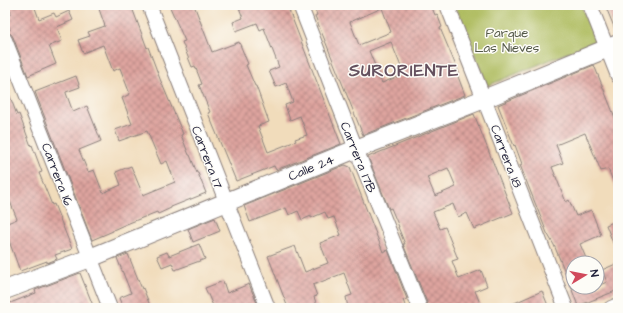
<svg xmlns="http://www.w3.org/2000/svg" width="623" height="313" viewBox="0 0 623 313" font-family="'Architects Daughter',sans-serif">
<defs>
<pattern id="building-cross-hatch" width="8" height="8" patternUnits="userSpaceOnUse"><rect width="8" height="8" fill="#dea49f"/><path d="M0 0l8 8M0 8l8-8" fill="none" stroke="#b48583"/></pattern>
</defs>
<rect width="100%" height="100%" fill="#fdfcf7"/>
<filter id="ink" filterUnits="userSpaceOnUse"><feTurbulence type="fractalNoise" baseFrequency=".025" numOctaves="2"/><feDisplacementMap in="SourceGraphic" scale="8" xChannelSelector="R" yChannelSelector="G"/><feConvolveMatrix kernelMatrix="1 2 1 2 8 2 1 2 1" color-interpolation-filters="sRGB"/></filter>
<filter id="wash" filterUnits="userSpaceOnUse"><feTurbulence type="fractalNoise" baseFrequency=".012" numOctaves="4" result="noise"/><feDisplacementMap in="SourceGraphic" scale="16" xChannelSelector="R" yChannelSelector="G"/><feGaussianBlur stdDeviation="0.9" result="paint"/><feColorMatrix in="noise" values="0 0 0 0 0 0 0 0 0 0 0 0 0 0 0 0 0 1.4 0 .05"/><feComposite in="paint" operator="in"/></filter>
<g filter="url(#wash)">
<rect width="100%" height="100%" fill="#f1dcbb"/>
<path fill="#adbb5d" stroke="#686e4c" d="M455,5H581L596,41L487,86Z"/>
<g id="blocks">
<path fill="url(#building-cross-hatch)" fill-rule="evenodd" d="M8,5H34L39,19L54,13L56,17L69,11L73,20L57,27L62,41L49,46L56,64L28,76L13,37L11,34L7,32L10,30L5,16L11,14Z
M100,5H131L147,48L148,47L160,79L178,122L183,134L181,135L189,155H190L197,173H198L206,193L171,207V208L158,214L157,212L124,225L113,230V231L92,240L35,92L76,76L80,87L66,92V93L73,112L87,106L101,141L79,150L88,172L94,170L103,193L121,185L116,172L131,166L143,195L175,182L167,161L161,164L147,131L119,141L115,130L132,124L122,98L130,94L120,68L113,71L103,45L83,53L78,40L90,36L88,32L105,26L99,9L101,8Z
M169,5H194L212,52L239,42L248,64L246,65L255,86H256L269,122L258,126L268,152L296,141L295,139L307,135L300,116L290,120L285,105L293,102L286,83L276,87L269,71L279,67L264,28L260,30L257,23L236,31L233,22L243,18L238,5H287L341,144L276,170L274,166L236,181L208,113L210,112L199,85L202,84L195,66L192,67L182,42L185,41Z
M313,5H431L435,15L437,14L442,27L440,28L459,73L457,74L465,95L363,135L315,16L317,15ZM382,8L391,32L359,45L350,22ZM391,42L404,74L382,83L369,51Z
M605,5H618V34H617Z
M594,65L618,125V193L608,169L601,171L585,133L556,145L563,163L552,167L566,202L569,200L576,216L591,210L601,235L580,244L588,263H573L572,289L554,245L547,233L520,165L522,164L515,145L514,146L498,105Z
M5,86H6L17,115L19,114L31,146L32,145L42,172L39,173L52,205L54,204L72,249L55,255L57,259L47,263V261L20,271L5,230V224L17,219L5,189Z
M474,114L513,213L474,229L467,213L458,217L453,204L433,212L440,229L445,227L458,259L452,261L459,279L481,270L487,286L475,291L482,308H428V305L403,244H405L398,227H399L391,208L389,209L368,157ZM448,168L456,187L435,196L427,177Z
M345,165L350,167L383,252L388,250L407,299L403,300L406,308H348L346,297L352,295L344,273L313,285L317,296L314,297L318,308H288L268,256L295,246L305,272L328,263L320,243L341,235L334,217L328,219L325,212L311,218V216L302,220L298,211L289,215L286,208L250,222L244,206Z
M215,218L220,231L193,242L188,229Z
M618,220V252L617,253L606,225Z
M199,244L205,259L175,270L172,263L162,267L157,256L167,252L169,256Z
M128,254L142,289L143,288L151,308H123L119,298L131,293L117,258Z
M618,263V290L578,306L572,290L579,287L582,291L589,288V289L597,287V286L607,282L602,270Z
M80,273L94,308H5V305L36,293L35,290Z
M223,281L227,293L249,284L259,308H214L205,288Z
M542,291L549,308H503Z"/>
</g>
</g>
<g filter="url(#ink)">
<use href="#blocks" fill-opacity="0" stroke="#8a7f7b" stroke-width="1"/>
<g fill="none" stroke-linecap="round" stroke-linejoin="round">
<g stroke="#8a7f7b" stroke-width="16">
<path id="minor" d="M149,5L268,308
M300,5L356,149L420,308
M447,5L484,99L566,308
M590,5L618,76
M5,40L110,308
M611,308L618,305"/>
</g>
<g stroke="#8a7f7b" stroke-width="20">
<path id="tertiary" d="M5,290L90,258L356,149L484,99L618,44"/>
</g>
<use href="#minor" stroke="#fff" stroke-width="14"/>
<use href="#tertiary" stroke="#fff" stroke-width="18"/>
</g>
</g>
<g text-anchor="middle" stroke-width="3" stroke-linejoin="round" paint-order="stroke">
<g font-size="13" fill="#535847" stroke="#fdfcf7">
<text x="507" y="37">Parque<tspan x="507" dy="15">Las Nieves</tspan></text>
</g>
<g font-size="13" fill="#22223b" stroke="#fdfcf7">
<text transform="translate(507 156) rotate(69)" y="5">Carrera 18</text>
<text transform="translate(208 157) rotate(69)" y="5">Carrera 17</text>
<text transform="translate(359 157) rotate(68)" y="5">Carrera 17B</text>
<text transform="translate(311 167) rotate(-22)" y="5">Calle 24</text>
<text transform="translate(58 174) rotate(69)" y="5">Carrera 16</text>
</g>
<g font-size="17" font-weight="bold" letter-spacing="1" fill="#64505e" stroke="#fdfcf7">
<text x="404" y="76">SURORIENTE</text>
</g>
</g>
<rect width="623" height="313" fill="none" stroke="#fdfcf7" stroke-width="20"/>
<g transform="translate(585 275) rotate(80)"><circle r="19" fill="#fdfcf7" stroke="#a5a5ac"/>
<path d="M0-3L7 15L0 10L-7 15Z" fill="#d1495b"/>
<text y="-6" font-size="11" font-weight="bold" text-anchor="middle" fill="#22223b">N</text>
</g>
</svg>
